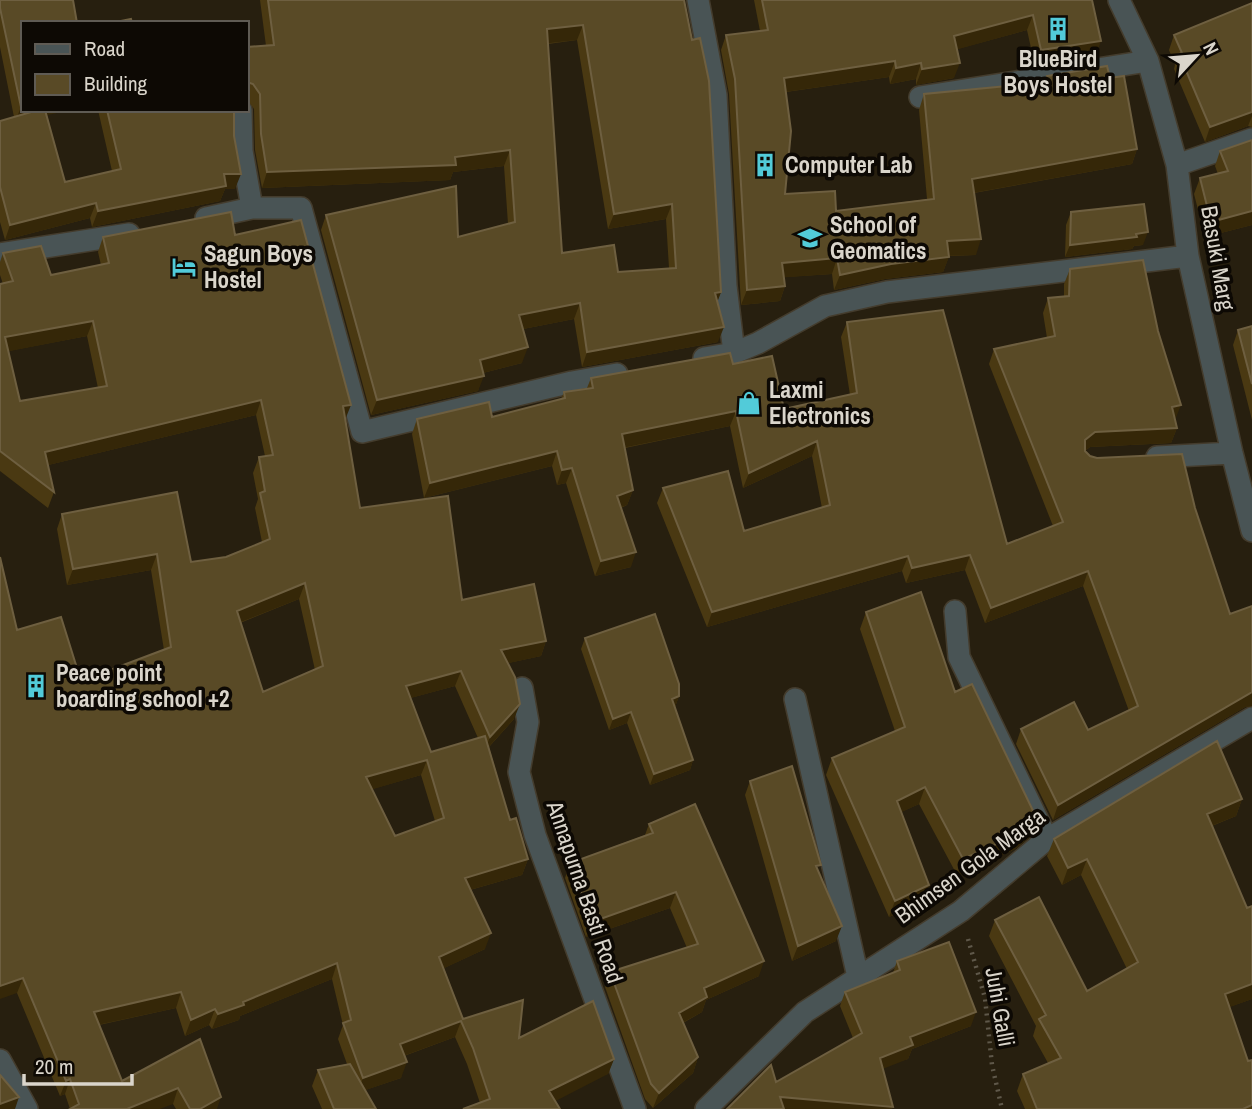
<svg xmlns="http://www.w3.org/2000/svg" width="1252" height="1109" viewBox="0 0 1252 1109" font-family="'Archivo Narrow',sans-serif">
<rect width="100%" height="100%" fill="#271f0f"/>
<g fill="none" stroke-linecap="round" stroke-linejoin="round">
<g stroke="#443c2d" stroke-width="24">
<path id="street" d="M698,0L716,95L726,286L734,353
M1119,0L1148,61L1177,165L1188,256L1232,453L1252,531
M920,97L1148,61
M241,110L242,151L252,208
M1177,165L1252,139
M206,218L252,208H301L362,432L572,382L617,374
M0,254L129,234
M704,358L734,353L758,343L825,306L887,292L1188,256
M1157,457L1232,453
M955,611L959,657L1047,839
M522,688L528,722L519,772L535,835L635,1109
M795,699L858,977
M0,1060L27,1109
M706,1109L805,1012L961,911L1047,839L1252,718"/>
</g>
<path stroke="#5f584a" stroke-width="4.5" stroke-dasharray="2 5" stroke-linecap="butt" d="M968,939L985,998L992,1065L1002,1109"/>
<use href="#street" stroke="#495455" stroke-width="21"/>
</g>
<path fill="#4a3912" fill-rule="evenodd" d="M0,0L47,115L65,182L112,171L98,110H234L235,189H225L220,201L92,227L90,218L5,240L0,222V121L14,117L0,47Z
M260,0H684L721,292L717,302L718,342L582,367L574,319L523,329L522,363L483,373L478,391L371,415L321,230L326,215L458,237L508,224L504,166L453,172L450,180L262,188L255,150L254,109L247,99V47L266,46ZM577,40L608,229L666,219L669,268L618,272L562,253L548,44Z
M754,0H1092L1096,56L1035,66L1027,30L957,49L954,78L916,85V79L890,84L889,77L786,92L785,194L836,211L927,199L919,110L924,94L1045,82L1047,76L1110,78L1137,149L1132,164L974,193L976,255L949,256L943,272L885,279L834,290L832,274L784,277L785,286L780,301L741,305L729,94L721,50L726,35L760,31Z
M1252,3V127L1248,126L1205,142L1174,69L1175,65L1169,50L1174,35Z
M1252,140V225L1205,237L1194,194L1200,178L1218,174L1215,166L1220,151Z
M1071,212L1143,245L1134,246L1132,249L1065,257L1066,225Z
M235,235L345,420L360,508L462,600L546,641L541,656L508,663L514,719L489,747L510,820L528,859L522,875L470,890L485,949L444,968L463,1019L519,1038L614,1059L608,1074L480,1103L467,1064L455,1037L404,1056L401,1078L365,1090L376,1109H322L312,1086L318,1070L347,1064L338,1039L343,1025L332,979L240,1016L239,1020L212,1029L209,1025L185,1036L176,1008L99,1025L122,1081L200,1039L217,1109H176L173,1104L70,1109L65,1094L60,1096L17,993V630L81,681L164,650L151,570L67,585L57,529L62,514L191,562L226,557L262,542L255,508L258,499L253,473L259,457L265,456L256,415L48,465L54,492L48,508L0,471V284H3L0,275V262L3,253L51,275L101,265L98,252L103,237ZM87,336L98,388L20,401L8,351ZM299,599L315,670L263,692L240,623ZM455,686L478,738L431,752L410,698ZM421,775L435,821L395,836L372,789Z
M1070,269L1175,420L1177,428L1171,443L1090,447L1085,451L1090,456L1195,508L1230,614L1252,606V706L1245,707L1053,820L1016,744L1021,729L1088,730L1129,711L1083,586L985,623L965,570L906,583L902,571L707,627L657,503L663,488L744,531L822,508L812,456L743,488L730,426L625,448L633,490L627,505L621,508L631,567L595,576L566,483L557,485L552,466L424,498L412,434L417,419L492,417L561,399L564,392L587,388L591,378L733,364L784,409L850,395L841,337L847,322L1007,544L1053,526L989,364L994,349L1047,338L1043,313L1048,298L1064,296V284Z
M1252,326V420L1233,345L1238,330Z
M866,612L955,692L1037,819L1031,836L1015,849L957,875L919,804L901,812L923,902L889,917L826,775L832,758L895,731L860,629Z
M585,638L679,696L675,707L693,760L690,770L650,785L627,723L609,730L581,649Z
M750,781L819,872L836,941L792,961L745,795Z
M1242,799L1236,816L1212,826L1247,908L1252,906V999L1229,1007L1248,1061L1252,1109H1025L1017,1091L1023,1074L1048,1063L1033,1036L1036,1026L989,936L995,920L1087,991L1127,969L1081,875L1062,885L1047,856L1054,839Z
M649,824L759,976L706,1000L702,1012L683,1023L698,1057L693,1073L653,1108L645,1099L605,987L610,972L687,948L670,908L586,937L565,878L570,863L645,835Z
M897,961L971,1026L912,1049L908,1059L727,1109L776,1082L853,1038L840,1006L845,992L893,973Z"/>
<path fill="#352708" d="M1033,15L1027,30L948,52L954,36Z
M583,25L577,40L541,44L547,29Z
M1101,41L1096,56L1035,66L1041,50Z
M895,61L889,77L778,93L784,78Z
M921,63L916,79L890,84L896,68Z
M960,63L954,78L916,85L922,69Z
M23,106V110H71L15,122L21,107Z
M1252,112V116L1248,126L1205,142L1210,127Z
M1137,149L1132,164L967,194L972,179Z
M510,150L504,166L453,172L450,180L262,188L267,172L455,157Z
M224,174H241L235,189H225L220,201L92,227L98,211Z
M96,203L90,218L5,240L10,225Z
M672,204L666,219L608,229L614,214Z
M1252,211V225L1205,237L1211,222Z
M1148,232L1143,245L1134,246L1132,249L1065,257L1070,245Z
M981,239L976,255L941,256L947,241Z
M949,257L943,272L885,279L834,290L840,275L891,264Z
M837,258L832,274L776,278L782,263Z
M785,286L780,301L741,305L747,290Z
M721,292L715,308V293Z
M580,303L574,319L513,331L519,315Z
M93,321L87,336L0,353L5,337Z
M724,327L718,342L582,367L587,352Z
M528,347L522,363L475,375L480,360Z
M484,376L478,391L371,415L377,400Z
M261,400L256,415L40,467L45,452Z
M351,405L345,420L343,406Z
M1181,405L1175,420L1172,407Z
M736,411L730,426L617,449L622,434Z
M1177,428L1171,443L1090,447L1079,455L1085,440L1095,432Z
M817,441L812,456L743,488L749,473Z
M557,451L552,466L424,498L430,483Z
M572,468L566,483L557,485L562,470Z
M633,490L627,505L611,511L617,496Z
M636,552L631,567L595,576L601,561Z
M157,554L151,570L67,585L73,569Z
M970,555L965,570L906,583L912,568Z
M908,556L902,571L707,627L712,612Z
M1088,571L1083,586L985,623L991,608Z
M305,583L299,599L231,626L237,611Z
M546,641L541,656L496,666L501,650Z
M461,671L455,686L400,701L406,686Z
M1252,692V706L1245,707L1053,820L1058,805Z
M679,696L675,707L672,699Z
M520,704L514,719L484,752L490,737Z
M631,712L627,723L609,730L613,719Z
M427,760L421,775L360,793L366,777Z
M693,760L690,770L650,785L654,774Z
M925,787L919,804L891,817L897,801Z
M1242,799L1236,816L1201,830L1207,814Z
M1037,819L1031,836L1015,849L957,875L963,859Z
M528,859L522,875L459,893L465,878Z
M1087,859L1081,875L1062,885L1068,868Z
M929,885L923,902L889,917L895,901Z
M676,892L670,908L586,937L592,922Z
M842,926L836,941L792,961L798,946Z
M491,933L485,949L434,973L439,957Z
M764,961L759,976L706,1000L702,1012L673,1028L679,1013L704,988Z
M337,963L332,979L240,1016L239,1020L212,1029L218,1014L243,1002Z
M23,978L17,993L0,999V986Z
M1252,984V999L1219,1011L1225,994Z
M181,992L176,1008L88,1027L94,1012Z
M215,1009L209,1025L185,1036L191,1020Z
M976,1012L971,1026L912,1049L908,1059L875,1072L880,1058L910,1037Z
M461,1021L455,1037L395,1059L400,1044Z
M698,1057L693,1073L653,1108L659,1093Z
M614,1059L608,1074L544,1107L549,1091Z
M407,1062L401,1078L357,1093L363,1078Z
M70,1079L65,1094L60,1096L66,1081Z
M178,1088L173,1104L160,1109H127Z
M19,1097L15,1109H0V1104Z
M221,1097L217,1109H200Z
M780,1097L893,1107L892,1109H776Z"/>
<path fill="#594a26" stroke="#6e5f40" stroke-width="2" fill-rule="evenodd" d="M0,0H73L77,23H23V106L21,107L0,8Z
M268,0H684L692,40L700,38L709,81L721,292L715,293L724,327L587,352L580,303L519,315L528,347L480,360L484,376L377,400L326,215L456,186L458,237L515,222L510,150L455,157L456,165L267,172L261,134L260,94L253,84L247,82V47L274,45ZM583,25L614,214L672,204L676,268L618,272L614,245L562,253L547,29Z
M762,0H1092L1101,41L1041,50L1033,15L954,36L960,63L922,69L921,63L896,68L895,61L784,78L791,131L785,194L835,191L836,211L934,199L924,94L1048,82L1047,76L1107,66L1110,78L1124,76L1137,149L972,179L981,239L947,241L949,257L891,264L840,275L837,258L782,263L785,286L747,290L735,79L726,35L768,30Z
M1252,3V112L1210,127L1179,54L1182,53L1174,35Z
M131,19L132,23H111Z
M38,110H45L65,182L121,169L107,110H234V136L241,174H224L226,186L98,211L96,203L10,225L0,187V121Z
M1252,140V211L1211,222L1200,178L1228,171L1220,151Z
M1144,204L1148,232L1136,234L1137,237L1070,245L1071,212Z
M231,212L235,235L301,220L351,405L343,406L360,508L448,496L462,600L534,584L546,641L501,650L515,677L520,704L490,737L461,671L406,686L431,752L485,736L510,820L516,818L528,859L465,878L491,933L439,957L463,1019L523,1000L519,1038L593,1001L614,1059L549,1091L560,1109H463L490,1099L473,1048L461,1021L400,1044L407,1062L363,1078L343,1023L351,1020L337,963L243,1002L244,1005L218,1014L215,1009L191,1020L181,992L94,1012L122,1081L200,1039L221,1097L200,1109H190L178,1088L127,1109H70L79,1104L70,1079L66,1081L23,978L0,986V557L17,630L61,617L81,681L171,647L157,554L73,569L62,514L177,492L191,562L226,557L270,539L260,493L265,491L259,457L273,455L261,400L45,452L54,492L0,451V284L13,281L3,253L41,246L51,275L109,263L103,237ZM93,321L107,386L20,401L5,337ZM305,583L323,666L263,692L237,611ZM427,760L444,818L395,836L366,777Z
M1143,260L1158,331L1181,405L1172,407L1177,428L1095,432L1085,440V451L1090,456L1097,458L1182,454L1195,508L1230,614L1252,606V692L1058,805L1021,729L1074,702L1088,730L1138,706L1088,571L991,608L970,555L912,568L908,556L712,612L663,488L728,471L744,531L830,505L817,441L749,473L736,411L622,434L633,490L617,496L636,552L601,561L572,468L562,470L557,451L430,483L417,419L489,402L492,417L565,398L564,392L593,388L591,378L730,353L733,364L772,356L784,409L857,393L847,322L943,310L1007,544L1063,522L994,349L1055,336L1048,298L1069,296L1070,269Z
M1252,326V384L1238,330Z
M921,592L955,692L972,684L1037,819L1021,833L963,859L925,787L897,801L929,885L895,901L832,758L905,727L866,612Z
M655,614L679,684V696L672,699L693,760L654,774L631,712L613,719L585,638Z
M1217,741L1242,799L1207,814L1247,908L1252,906V984L1225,994L1248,1061L1252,1060V1105L1243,1109H1037L1023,1074L1061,1058L1039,1019L1046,1015L995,920L1039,897L1087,991L1138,962L1087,859L1068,868L1054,839Z
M792,766L821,865L816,866L842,926L798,946L750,781Z
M695,804L764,961L704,988L707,997L679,1013L698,1057L659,1093L651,1084L610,972L698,944L676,892L592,922L570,863L653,833L649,824Z
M949,942L976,1012L910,1037L913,1045L880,1058L893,1107L780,1097L784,1109H727L771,1065L776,1082L862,1033L845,992L900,970L897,961Z
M350,1064L376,1109H334L318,1070Z
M0,1075L19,1097L0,1104Z"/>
<defs>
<g id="building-bare" transform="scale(1.89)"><path d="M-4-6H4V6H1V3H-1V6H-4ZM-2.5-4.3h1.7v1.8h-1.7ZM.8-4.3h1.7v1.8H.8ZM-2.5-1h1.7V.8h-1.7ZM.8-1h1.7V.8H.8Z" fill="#52cbd9" stroke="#0d0904" stroke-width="2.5" paint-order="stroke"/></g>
<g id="university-bare" transform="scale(1.89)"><path d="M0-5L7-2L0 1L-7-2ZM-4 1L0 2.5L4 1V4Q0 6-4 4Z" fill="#52cbd9" stroke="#0d0904" stroke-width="2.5" paint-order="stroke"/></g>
<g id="hotel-bare" transform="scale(1.89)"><path d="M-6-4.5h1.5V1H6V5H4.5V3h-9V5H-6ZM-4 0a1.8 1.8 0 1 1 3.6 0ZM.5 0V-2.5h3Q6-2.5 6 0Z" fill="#52cbd9" stroke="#0d0904" stroke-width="2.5" paint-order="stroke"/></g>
<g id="shop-bare" transform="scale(1.89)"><path d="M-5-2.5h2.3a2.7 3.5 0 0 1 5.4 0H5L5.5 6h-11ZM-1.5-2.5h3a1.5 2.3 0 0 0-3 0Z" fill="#52cbd9" stroke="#0d0904" stroke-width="2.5" paint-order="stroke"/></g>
</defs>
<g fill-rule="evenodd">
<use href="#building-bare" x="1058" y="29"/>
<use href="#building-bare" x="765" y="165"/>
<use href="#university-bare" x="810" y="238"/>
<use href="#hotel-bare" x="184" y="267"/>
<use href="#shop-bare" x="749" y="403"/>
<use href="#building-bare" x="36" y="686"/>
</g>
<g text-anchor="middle" stroke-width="7" stroke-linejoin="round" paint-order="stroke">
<g font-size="23" font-weight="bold" fill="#dad5cb" stroke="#0d0904" text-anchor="start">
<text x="1058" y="67" text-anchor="middle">BlueBird<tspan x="1058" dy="26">Boys Hostel</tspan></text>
<text x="785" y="173">Computer Lab</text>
<text x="830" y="233">School of<tspan x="830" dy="26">Geomatics</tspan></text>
<text x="204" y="262">Sagun Boys<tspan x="204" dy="26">Hostel</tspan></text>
<text x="769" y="398">Laxmi<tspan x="769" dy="26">Electronics</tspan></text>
<text x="56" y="681">Peace point<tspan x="56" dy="26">boarding school +2</tspan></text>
</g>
<g font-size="23" fill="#dad5cb" stroke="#0d0904">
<text transform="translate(1218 258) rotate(80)" y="8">Basuki Marg</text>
<text transform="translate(970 866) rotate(-36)" y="8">Bhimsen Gola Marga</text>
<text transform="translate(585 892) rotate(71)" y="8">Annapurna Basti Road</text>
<text transform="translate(1000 1007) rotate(80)" y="8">Juhi Galli</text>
</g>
</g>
<rect x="21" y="21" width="228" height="91" fill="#0d0904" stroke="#5f5b54" stroke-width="2"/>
<rect x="35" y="44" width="35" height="10" fill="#495455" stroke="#5f5b54" stroke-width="2"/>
<text x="84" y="56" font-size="21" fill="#dad5cb">Road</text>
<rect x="35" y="74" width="35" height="21" fill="#594a26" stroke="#5f5b54" stroke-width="2"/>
<text x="84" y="91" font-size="21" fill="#dad5cb">Building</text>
<g transform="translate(1196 56) rotate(64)" stroke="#0d0904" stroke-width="5" paint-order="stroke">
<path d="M0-5L12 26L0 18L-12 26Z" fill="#dad5cb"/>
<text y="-10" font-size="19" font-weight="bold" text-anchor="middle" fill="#dad5cb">N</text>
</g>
<path d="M24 1074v10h108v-10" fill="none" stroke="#dad5cb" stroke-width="3.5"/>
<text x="35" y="1074" font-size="21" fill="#dad5cb" stroke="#0d0904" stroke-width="5" paint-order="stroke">20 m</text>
</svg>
